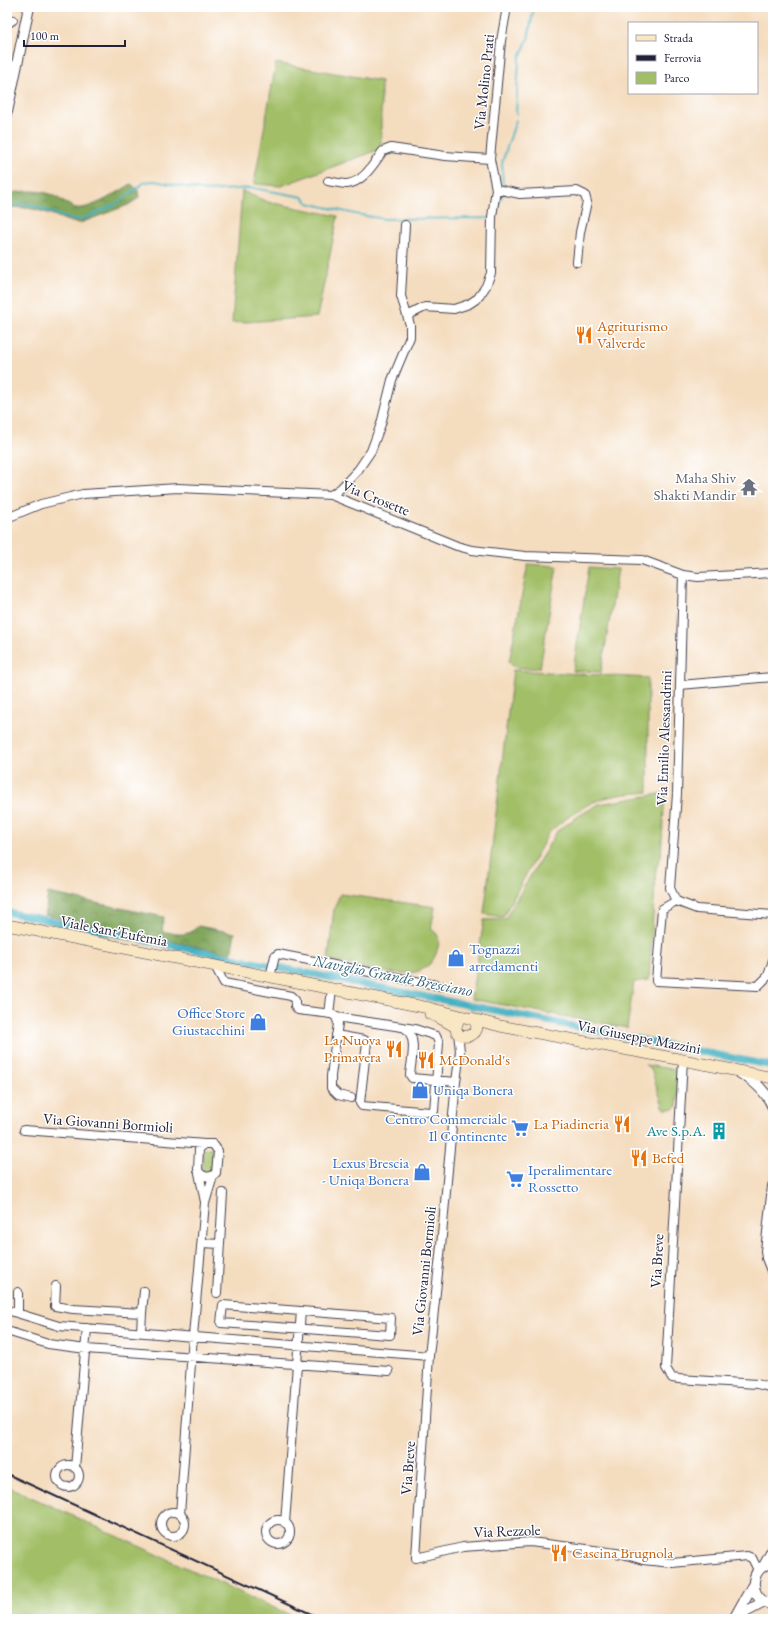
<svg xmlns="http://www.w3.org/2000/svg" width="780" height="1626" viewBox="0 0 780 1626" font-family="'EB Garamond',serif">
<defs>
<pattern id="forest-crowns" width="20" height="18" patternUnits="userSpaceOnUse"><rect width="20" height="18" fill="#81a65c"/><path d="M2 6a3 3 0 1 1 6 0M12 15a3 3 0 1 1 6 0" fill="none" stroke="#69874d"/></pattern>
</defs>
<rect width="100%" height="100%" fill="#fff"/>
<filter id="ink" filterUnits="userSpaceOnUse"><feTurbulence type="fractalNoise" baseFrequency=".025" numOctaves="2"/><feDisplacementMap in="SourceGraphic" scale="8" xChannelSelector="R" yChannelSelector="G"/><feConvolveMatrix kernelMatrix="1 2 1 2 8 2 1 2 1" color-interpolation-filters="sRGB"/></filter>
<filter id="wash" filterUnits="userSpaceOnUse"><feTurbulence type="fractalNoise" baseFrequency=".012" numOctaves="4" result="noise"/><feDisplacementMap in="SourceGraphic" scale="16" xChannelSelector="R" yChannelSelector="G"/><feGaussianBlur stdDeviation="0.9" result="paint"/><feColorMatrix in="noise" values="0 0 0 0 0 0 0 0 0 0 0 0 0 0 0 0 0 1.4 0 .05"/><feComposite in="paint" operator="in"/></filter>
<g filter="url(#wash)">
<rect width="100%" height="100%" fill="#f4dcbe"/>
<path fill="#a2bf67" stroke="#627051" d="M276,63L381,81V147L378,150L281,186L254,184Z
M242,191L268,202L338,216L317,317L232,323Z
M528,564L557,566L540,668C532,668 513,670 509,662Z
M589,567L618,569L601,672L573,671Z
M513,670L648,678V792C632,794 614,794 599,800C585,804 558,823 548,834L503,917L484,914Z
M665,793L661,856L656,868L649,980L634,982L627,1028L471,999L484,920L505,919L557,831L580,815L599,804Z
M340,894L435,907L431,929C439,934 440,939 438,947C430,982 396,974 370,969C356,966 342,963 328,960L334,909Z
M645,1065L678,1070L680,1072L677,1107L674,1109H665L663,1106L652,1072L650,1067Z
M210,1148L214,1153L212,1171L209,1173L204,1172L202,1167L203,1152L205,1149Z
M7,1486L299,1619H7Z"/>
<path fill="url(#forest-crowns)" stroke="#52644c" d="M131,184L138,190L139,198L128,205L80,223C67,223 57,215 44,212C32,208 20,207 7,207V194C23,191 40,188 56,197C62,200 70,207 77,208C91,210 120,191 131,184Z
M48,893L164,917L162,931C177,934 186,938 198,926L235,933L231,954L45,915Z"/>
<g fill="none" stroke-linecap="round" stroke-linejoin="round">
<path stroke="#45b1c3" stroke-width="2" d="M516,114L519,59L528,39L534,7
M503,188L502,163L516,120
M7,205L29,204L72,220L86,218L116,204L145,182L154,181L206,191L253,188L303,197L308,203L355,214L384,219L489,218
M497,209L503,193"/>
<path stroke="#45b1c3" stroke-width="7" d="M7,912C262,965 518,1014 773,1066"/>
</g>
</g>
<g filter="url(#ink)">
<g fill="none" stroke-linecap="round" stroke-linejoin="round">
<g stroke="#423e4f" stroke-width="10">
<path id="minor" d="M7,24L13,20
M328,181C334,182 341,184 347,184C364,182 374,163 383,151L391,148L445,156L490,159
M496,189L520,194L577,191L585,195L587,202L580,232L577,262
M407,316L425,307L454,309L469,304L478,298L486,286L491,273L492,217L496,189L490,159L501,41L507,7
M331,495L341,488L358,470L371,451L381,424L392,380L410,337V325L401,296L405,225
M7,518L41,504L83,494L178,488L331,495L457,546L472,550L525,556L642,560L683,575L698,577L773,573
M683,575L677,794L670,888L676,901L697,909L773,915
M680,685L773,677
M676,901L662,909L656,981L758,986L768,976L773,960
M215,966L224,983L291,996L295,1000V1006L298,1010L332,1014L336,1017L338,1023L331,1076V1088L338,1095L351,1098
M270,977L275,956L278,954L441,986
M329,1014L332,989
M406,1029C418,1038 411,1061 410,1075L412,1078L456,1082
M458,1033L460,1051L456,1082L441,1246L429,1356L416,1558L463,1547L530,1542L579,1548L623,1554L643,1560L672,1563L747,1556L752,1558L758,1570
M336,1035L364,1040L367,1042L360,1103L362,1106L430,1112L434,1111L439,1043L436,1036L415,1029L336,1017
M683,1060L666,1368L672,1378L679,1379L757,1384L773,1388
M24,1130L205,1144
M205,1144H213L218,1151L216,1173C210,1179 201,1177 198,1170L199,1149Z
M199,1173L205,1202
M202,1243L220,1244
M56,1286L55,1306L73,1309L142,1313L141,1332
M217,1293L223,1193
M223,1305L391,1318L390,1335L221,1323Z
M7,1310L59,1326L429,1356
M18,1313V1292
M142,1313L144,1291
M7,1331L48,1344L86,1349L389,1371
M57 1476a11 11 0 1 1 22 0a11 11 0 1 1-22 0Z
M75,1468L87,1328
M161 1524a12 12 0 1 1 24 0a12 12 0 1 1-24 0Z
M180,1514L193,1336L205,1203L213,1176
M266 1532a12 12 0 1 1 24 0a12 12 0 1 1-24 0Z
M285,1523L301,1311"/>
</g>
<g stroke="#423e4f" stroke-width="12">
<path id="tertiary" d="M7,112L29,7
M740,1073C755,1081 766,1091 773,1107
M773,1186L766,1251L767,1258L773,1273
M773,1563C748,1565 747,1602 773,1604
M765,1564L773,1549
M738,1616L764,1602
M734,1619L753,1585"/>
</g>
<g stroke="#423e4f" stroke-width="12">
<path id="secondary" d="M7,925L429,1008L500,1026L683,1060L773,1078
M430,1014L438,1017L456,1027
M458,1021C447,1046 491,1037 472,1018"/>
</g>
<use href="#minor" stroke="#fff" stroke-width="8"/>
<use href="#tertiary" stroke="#fff" stroke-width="10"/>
<use href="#secondary" stroke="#f9e7c3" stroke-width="11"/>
<path stroke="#22223b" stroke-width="2" d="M7,1474L322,1619"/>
</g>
</g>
<defs>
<g id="restaurant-bare" transform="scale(1.38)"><path d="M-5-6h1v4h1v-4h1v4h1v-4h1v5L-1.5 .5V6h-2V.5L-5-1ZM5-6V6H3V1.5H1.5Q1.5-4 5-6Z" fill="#e8710a" stroke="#fff" stroke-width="2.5" paint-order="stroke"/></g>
<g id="temple-bare" transform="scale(1.38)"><path d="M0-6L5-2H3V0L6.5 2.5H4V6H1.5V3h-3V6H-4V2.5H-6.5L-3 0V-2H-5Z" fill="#6b7280" stroke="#fff" stroke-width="2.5" paint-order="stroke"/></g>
<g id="shop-bare" transform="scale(1.38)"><path d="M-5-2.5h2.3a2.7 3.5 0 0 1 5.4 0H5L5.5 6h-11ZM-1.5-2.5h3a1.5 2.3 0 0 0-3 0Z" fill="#3f7fe0" stroke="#fff" stroke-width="2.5" paint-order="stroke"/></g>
<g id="supermarket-bare" transform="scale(1.38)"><path d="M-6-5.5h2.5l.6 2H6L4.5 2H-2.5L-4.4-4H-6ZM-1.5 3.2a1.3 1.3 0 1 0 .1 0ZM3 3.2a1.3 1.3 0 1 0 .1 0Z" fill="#3f7fe0" stroke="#fff" stroke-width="2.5" paint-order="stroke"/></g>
<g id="building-bare" transform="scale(1.38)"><path d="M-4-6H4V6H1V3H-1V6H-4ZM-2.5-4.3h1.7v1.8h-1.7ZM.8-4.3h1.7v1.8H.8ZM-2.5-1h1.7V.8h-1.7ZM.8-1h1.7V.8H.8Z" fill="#0f9aa8" stroke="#fff" stroke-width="2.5" paint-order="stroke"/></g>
</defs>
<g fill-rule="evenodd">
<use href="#restaurant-bare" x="584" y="335"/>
<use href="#temple-bare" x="749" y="487"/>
<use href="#shop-bare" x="456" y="958"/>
<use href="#shop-bare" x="258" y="1022"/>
<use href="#restaurant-bare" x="394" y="1049"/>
<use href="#restaurant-bare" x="426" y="1060"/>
<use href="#shop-bare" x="420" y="1090"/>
<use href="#restaurant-bare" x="622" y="1124"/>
<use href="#supermarket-bare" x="520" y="1128"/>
<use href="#building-bare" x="719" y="1131"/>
<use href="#restaurant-bare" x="639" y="1158"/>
<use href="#shop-bare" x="422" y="1172"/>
<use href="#supermarket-bare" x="515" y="1179"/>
<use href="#restaurant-bare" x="559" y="1553"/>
</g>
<g text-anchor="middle" stroke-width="3" stroke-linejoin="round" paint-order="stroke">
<g font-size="15" fill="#22223b" stroke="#fff">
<text transform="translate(484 82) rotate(-84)" y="5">Via Molino Prati</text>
<text transform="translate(376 498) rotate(22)" y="5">Via Crosette</text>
<text transform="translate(664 738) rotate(-88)" y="5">Via Emilio Alessandrini</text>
<text transform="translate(114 931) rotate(11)" y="5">Viale Sant'Eufemia</text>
<text transform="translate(639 1037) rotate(11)" y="5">Via Giuseppe Mazzini</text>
<text transform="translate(108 1123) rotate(4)" y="5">Via Giovanni Bormioli</text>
<text transform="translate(657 1261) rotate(-87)" y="5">Via Breve</text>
<text transform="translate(424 1271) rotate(-84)" y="5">Via Giovanni Bormioli</text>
<text transform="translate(408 1468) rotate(-86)" y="5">Via Breve</text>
<text transform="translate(507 1531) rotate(-2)" y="5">Via Rezzole</text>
</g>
<g font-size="15" fill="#c56008" stroke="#fff" text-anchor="start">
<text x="597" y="331">Agriturismo<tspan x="597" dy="17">Valverde</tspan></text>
<text x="381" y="1045" text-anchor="end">La Nuova<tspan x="381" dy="17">Primavera</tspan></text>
<text x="439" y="1065">McDonald's</text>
<text x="609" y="1129" text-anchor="end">La Piadineria</text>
<text x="652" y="1163">Befed</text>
<text x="572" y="1558">Cascina Brugnola</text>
</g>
<g font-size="15" fill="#5b616d" stroke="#fff" text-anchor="end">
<text x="736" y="483">Maha Shiv<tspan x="736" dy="17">Shakti Mandir</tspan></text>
</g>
<g font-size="15" fill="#366cbe" stroke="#fff" text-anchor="start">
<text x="469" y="954">Tognazzi<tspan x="469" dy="17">arredamenti</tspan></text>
<text x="245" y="1018" text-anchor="end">Office Store<tspan x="245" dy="17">Giustacchini</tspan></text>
<text x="433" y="1095">Uniqa Bonera</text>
<text x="507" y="1124" text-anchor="end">Centro Commerciale<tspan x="507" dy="17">Il Continente</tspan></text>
<text x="409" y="1168" text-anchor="end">Lexus Brescia<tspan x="409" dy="17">- Uniqa Bonera</tspan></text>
<text x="528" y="1175">Iperalimentare<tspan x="528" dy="17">Rossetto</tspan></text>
</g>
<g font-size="15" fill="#0d838f" stroke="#fff" text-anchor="end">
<text x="706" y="1136">Ave S.p.A.</text>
</g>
<g font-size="16" font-style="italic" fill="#326278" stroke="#fff">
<text transform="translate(393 975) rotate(11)" y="6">Naviglio Grande Bresciano</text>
</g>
</g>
<rect width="780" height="1626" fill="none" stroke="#fff" stroke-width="24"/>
<rect x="628" y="22" width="130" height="72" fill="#ffffff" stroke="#a7a7b1"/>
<rect x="636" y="35" width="20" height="6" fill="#f9e7c3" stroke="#a7a7b1"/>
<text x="664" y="42" font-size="12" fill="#22223b">Strada</text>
<rect x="636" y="55" width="20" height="6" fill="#22223b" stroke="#a7a7b1"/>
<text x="664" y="62" font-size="12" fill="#22223b">Ferrovia</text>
<rect x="636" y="72" width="20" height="12" fill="#a2bf67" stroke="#a7a7b1"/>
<text x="664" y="82" font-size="12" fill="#22223b">Parco</text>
<path d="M24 40v6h101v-6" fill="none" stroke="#22223b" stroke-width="2"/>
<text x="30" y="40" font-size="12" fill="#22223b" stroke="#ffffff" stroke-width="3" paint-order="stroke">100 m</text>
</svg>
